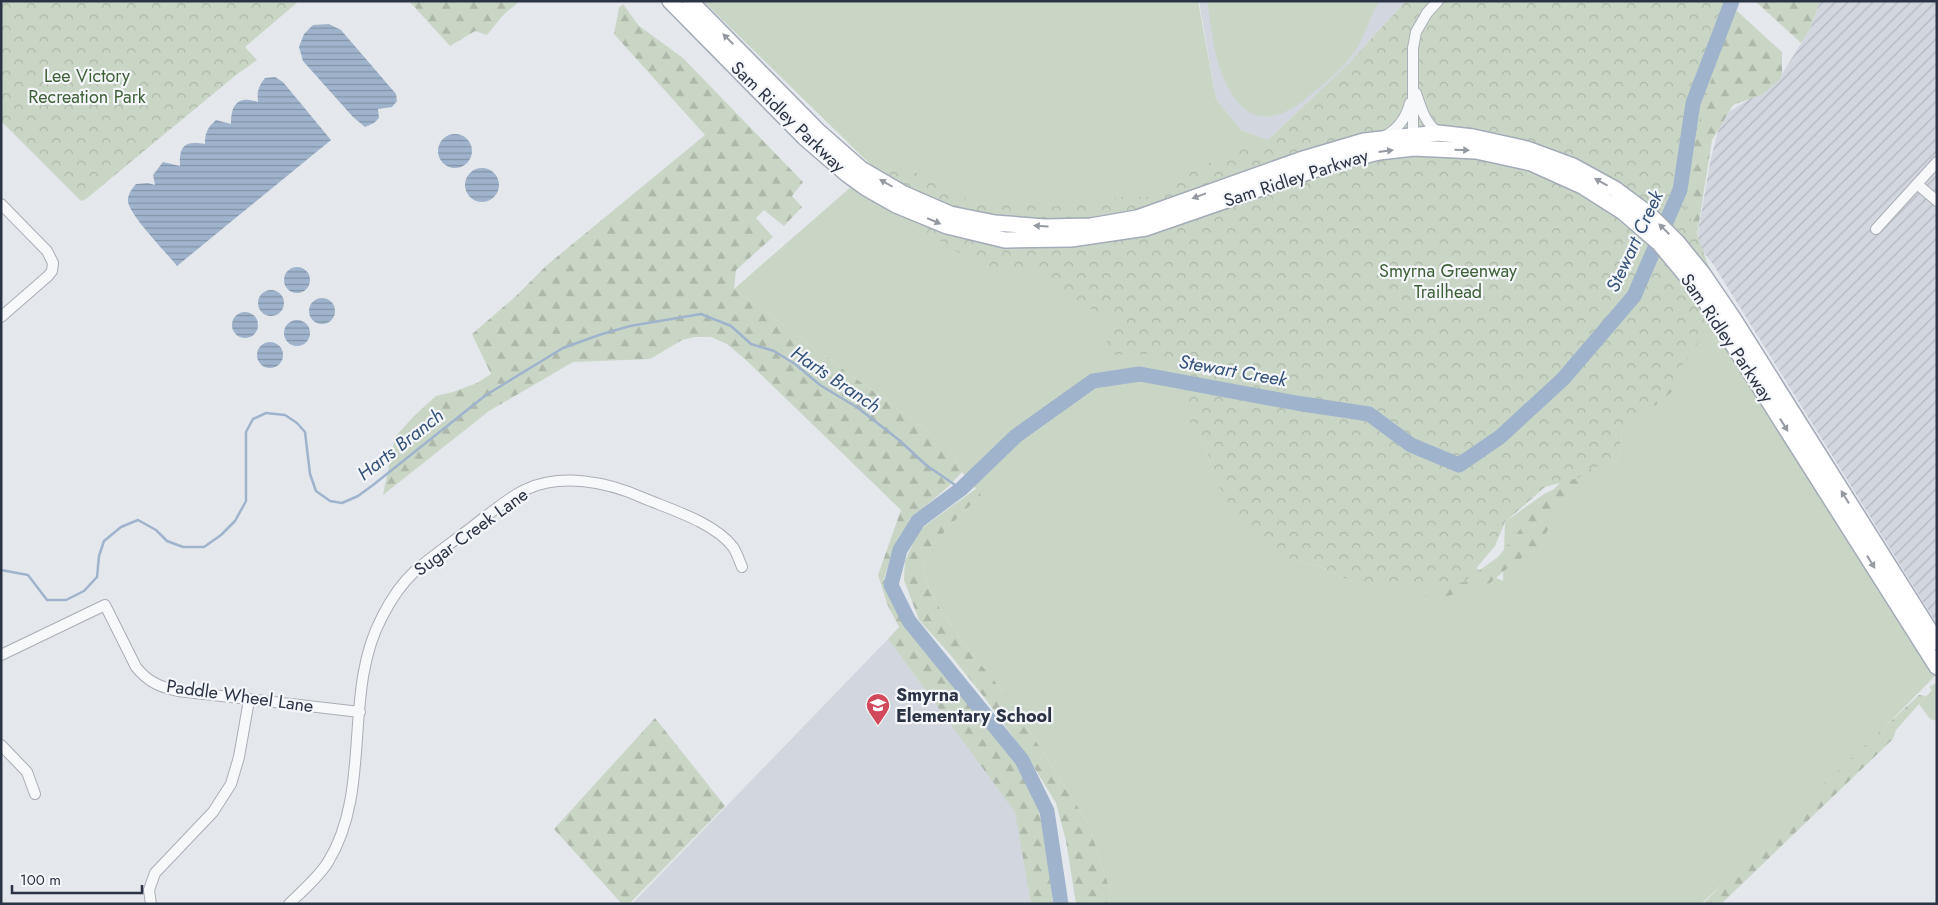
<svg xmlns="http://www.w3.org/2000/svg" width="1938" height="905" viewBox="0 0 1938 905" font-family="Jost,sans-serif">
<defs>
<pattern id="industrial-furrows" width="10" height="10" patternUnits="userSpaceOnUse" patternTransform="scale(1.25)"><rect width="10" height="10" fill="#d2d6de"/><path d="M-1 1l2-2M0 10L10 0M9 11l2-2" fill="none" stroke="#b4b8c0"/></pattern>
<pattern id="forest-firs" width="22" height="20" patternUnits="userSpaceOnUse" patternTransform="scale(1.25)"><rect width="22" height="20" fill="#c9d6c5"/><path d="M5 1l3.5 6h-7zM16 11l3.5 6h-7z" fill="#adb8ab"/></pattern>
<pattern id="park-crowns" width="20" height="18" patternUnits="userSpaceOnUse" patternTransform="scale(1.25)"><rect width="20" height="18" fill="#c9d6c5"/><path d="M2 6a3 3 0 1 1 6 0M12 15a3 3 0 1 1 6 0" fill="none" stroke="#adb8ab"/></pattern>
<pattern id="water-rules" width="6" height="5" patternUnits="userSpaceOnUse" patternTransform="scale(1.25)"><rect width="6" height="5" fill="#9fb4cc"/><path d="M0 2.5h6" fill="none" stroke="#8293a7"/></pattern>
</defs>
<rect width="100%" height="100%" fill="#e4e7ec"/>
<path fill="#d2d6de" d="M1199,1H1406L1347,65L1268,140L1241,130L1216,99Z
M888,639L1016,812L1031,904H632Z"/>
<path fill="url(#industrial-furrows)" d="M1820,1H1937V624L1713,264L1696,243L1711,158L1722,116L1748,100L1782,74L1810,29Z"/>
<path fill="#c9d6c5" d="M703,1H1198L1216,99L1241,130L1268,140L1275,159L1133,209L960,207L873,167Z
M1207,1H1380C1368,18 1365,39 1352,55C1340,71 1323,84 1308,97C1265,132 1238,118 1220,69C1213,48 1211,23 1207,1Z
M852,186L1289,260L1190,421L1205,442L1212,471L1288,559L1316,565L1351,581L1465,563L1503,581L1505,522L1544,494L1578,478L1593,468L1618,461L1623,426L1698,342L1719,333L1937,674L1809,804L1701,904H1116L1102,868L1090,826L1007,696L968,649L940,609L927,584L923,569L931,548L951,524L981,495L962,472L949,447L734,289Z
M1937,683V721L1930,719L1919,704L1932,690L1929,687Z"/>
<path fill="url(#forest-firs)" d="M409,1H520L504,14L487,35L475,31L450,46Z
M1556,1H1726L1782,52V74L1780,79L1763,94L1733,105L1712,140L1697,235L1677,216Z
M1755,1H1820L1810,29L1801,43Z
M623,4L638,25L683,58L803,182L792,196L802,207L784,226L764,210L756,218L773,237L736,270L734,289L949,447L962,472L948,487L910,519L891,557L884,579L905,625L1019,767L1039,812L1046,842L1053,904H1031L1015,812L888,639L899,627L888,606L878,575L901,510L746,360L727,344L711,337H695L682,340L650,359L573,362L489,411L383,495L395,437L414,416L436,396L453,392L477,383L491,374L472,334L515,297L547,265L705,135L614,34L619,8Z
M1703,315L1713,333L1708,346L1698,342L1675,389L1657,404L1623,426L1609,466L1593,468L1576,497L1557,502L1549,528L1537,548L1511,565L1490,583L1412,607L1428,594L1437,596L1470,577L1498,557L1546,497L1578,465Z
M977,488L981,495L951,524L931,548L923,569L927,584L940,609L968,649L1007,696L1090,826L1102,868L1116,904H1076L1066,841L1056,803L1029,759L984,697L948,652L919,620L904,580L905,561L919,530Z
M1919,695L1926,696L1896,730L1893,739L1721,904H1703L1780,825Z
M655,718L725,806L629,904H622L554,829Z"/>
<path fill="url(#park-crowns)" d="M1,1H299L245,47L257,60L236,75L86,199L81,201L1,121Z
M1406,1H1734L1680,190L1732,328L1698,342L1671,382L1623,426L1618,461L1593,468L1578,478L1545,487L1505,522L1495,546L1468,578L1469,581L1432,588L1409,583L1351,581L1316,565L1288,559L1238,517L1225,498L1212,471L1205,442L1189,421L1194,413L1162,354L1104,355L1111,320L1076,301L1036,272L979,265L855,188L896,161L929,180L966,198L1049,207L1122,197H1162L1190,171L1229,154L1268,140L1347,65Z"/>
<path fill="url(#water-rules)" d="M329,24L341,30L396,94L397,101L392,107L378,109L379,118L374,123L365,127L353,117L303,61L299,47L304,34L313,25Z
M275,77L283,82L331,140L177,266C166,252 131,217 128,202C127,195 132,189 136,184L148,183L155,185L153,175L163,162L180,166C179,145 185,141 205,144C205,133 207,128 216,120L231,124C231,104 238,95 258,102C257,92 258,87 265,78Z
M438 151a17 17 0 1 1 34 0a17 17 0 1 1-34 0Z
M465 185a17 17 0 1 1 34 0a17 17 0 1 1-34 0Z
M284 280a13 13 0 1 1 26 0a13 13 0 1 1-26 0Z
M258 303a13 13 0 1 1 26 0a13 13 0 1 1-26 0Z
M309 311a13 13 0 1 1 26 0a13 13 0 1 1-26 0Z
M232 325a13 13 0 1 1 26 0a13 13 0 1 1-26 0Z
M284 333a13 13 0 1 1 26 0a13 13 0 1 1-26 0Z
M257 355a13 13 0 1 1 26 0a13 13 0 1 1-26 0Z"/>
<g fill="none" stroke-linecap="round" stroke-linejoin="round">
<path stroke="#9fb4cc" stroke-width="2.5" d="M1,570L28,575L47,600H66L84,591L97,577L99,556L104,541L121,527L138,520L156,530L167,541L183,547H204L221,535L235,521L246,501V432L253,419L266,413L285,415L297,423L305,432L310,474L316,491L330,501L342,503L358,496L373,485L486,395L563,348L602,334L630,326L701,314L731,326L751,344L774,351L795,364L820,385L858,408L899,440L926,465L961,489"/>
<path stroke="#9fb4cc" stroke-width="15" d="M1061,904L1047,811L1022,760L909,621L891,585L900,550L918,521L961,489L1016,436L1093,381L1140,374L1296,403L1369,414L1411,445L1459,465L1500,437L1563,379L1634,296L1680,190L1693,103L1732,1"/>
<g stroke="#a9aeb7" stroke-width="12">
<path id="minor" d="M1416,93C1422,111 1424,120 1438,133
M1383,137C1398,130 1406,118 1410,103
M1413,140V48L1416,32L1427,13L1438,1
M1917,184L1937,201
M1,204L47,251L53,263L52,271L48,276L1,317
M1876,229L1937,162
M1,655L105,605L136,667C148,682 160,687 178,691L360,712
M1,745L27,772L35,794
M151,904L149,890L155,873L213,812L231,784L239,757L249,700
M289,904C302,891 318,878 328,862C373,789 342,692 382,617C390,601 401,584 415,571C437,552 463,535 486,516C499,507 512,495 527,489C562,473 607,482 641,497C669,509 714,522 733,547C737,553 739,560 742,567"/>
</g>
<g stroke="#a3abb8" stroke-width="18">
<path id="primary" d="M670,1L805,138L848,175L866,188L896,205L947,226L1005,240L1071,239L1146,228L1334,163L1379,152L1414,148L1476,151L1531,163L1582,186L1623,212L1659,243L1699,291L1937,667
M690,1L819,132L861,169L904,194L950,214L995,223L1045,227L1091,226L1137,218L1300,160L1364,141L1438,133L1473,137L1527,149L1573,166L1615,189L1650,215L1677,242L1703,274L1733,318L1937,642"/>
</g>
<use href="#minor" stroke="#f7f8fa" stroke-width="10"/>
<use href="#primary" stroke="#fff" stroke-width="15"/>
</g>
<defs><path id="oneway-solid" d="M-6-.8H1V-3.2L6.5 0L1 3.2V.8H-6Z" transform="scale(1.25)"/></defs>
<g fill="#959aa2">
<use href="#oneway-solid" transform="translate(728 39) rotate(-135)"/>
<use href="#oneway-solid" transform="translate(1462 150) rotate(2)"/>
<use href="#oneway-solid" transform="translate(1386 151) rotate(-7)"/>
<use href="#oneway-solid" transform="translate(1601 182) rotate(-151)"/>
<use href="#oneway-solid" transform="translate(886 183) rotate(-150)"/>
<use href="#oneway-solid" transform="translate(1199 196) rotate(160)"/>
<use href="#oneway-solid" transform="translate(934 221) rotate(23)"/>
<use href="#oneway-solid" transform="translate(1041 226) rotate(-177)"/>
<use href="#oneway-solid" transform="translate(1664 229) rotate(-135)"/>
<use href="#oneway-solid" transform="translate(1784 425) rotate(58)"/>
<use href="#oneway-solid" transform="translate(1845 497) rotate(-122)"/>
<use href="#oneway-solid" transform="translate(1871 562) rotate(58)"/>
</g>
<defs>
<g id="school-pin" transform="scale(1.25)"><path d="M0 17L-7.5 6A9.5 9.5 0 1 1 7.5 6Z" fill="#d1495b" stroke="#f4f6f9"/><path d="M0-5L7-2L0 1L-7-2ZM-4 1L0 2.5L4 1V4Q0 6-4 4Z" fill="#fff"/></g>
</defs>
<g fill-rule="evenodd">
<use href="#school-pin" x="878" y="705"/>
</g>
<g text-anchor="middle" stroke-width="4.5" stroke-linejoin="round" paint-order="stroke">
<g font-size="18" fill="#3f6138" stroke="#f4f6f9">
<text x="87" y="82">Lee Victory<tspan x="87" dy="21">Recreation Park</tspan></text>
<text x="1448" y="277">Smyrna Greenway<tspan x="1448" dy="21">Trailhead</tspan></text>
</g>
<g font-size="18" fill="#2b3445" stroke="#f4f6f9">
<text transform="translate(788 117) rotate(44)" y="6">Sam Ridley Parkway</text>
<text transform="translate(1296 178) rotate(-18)" y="6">Sam Ridley Parkway</text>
<text transform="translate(1727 338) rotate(56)" y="6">Sam Ridley Parkway</text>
<text transform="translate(471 532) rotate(-36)" y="6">Sugar Creek Lane</text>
<text transform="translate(240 696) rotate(8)" y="6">Paddle Wheel Lane</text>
</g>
<g font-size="18" font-weight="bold" fill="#2b3445" stroke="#f4f6f9" text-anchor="start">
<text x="896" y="701">Smyrna<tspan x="896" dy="21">Elementary School</tspan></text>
</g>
<g font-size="19" font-style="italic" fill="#34527a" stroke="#f4f6f9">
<text transform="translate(1634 241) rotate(-65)" y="7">Stewart Creek</text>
<text transform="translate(1233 370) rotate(10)" y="7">Stewart Creek</text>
<text transform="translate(836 379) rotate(34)" y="7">Harts Branch</text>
<text transform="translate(400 444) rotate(-38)" y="7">Harts Branch</text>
</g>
</g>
<rect width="1938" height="905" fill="none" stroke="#2b3445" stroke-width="5"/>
<path d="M12 885v8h130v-8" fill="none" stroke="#2b3445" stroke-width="2.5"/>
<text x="20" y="885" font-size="15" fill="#2b3445" stroke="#f4f6f9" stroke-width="4" paint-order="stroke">100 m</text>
</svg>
